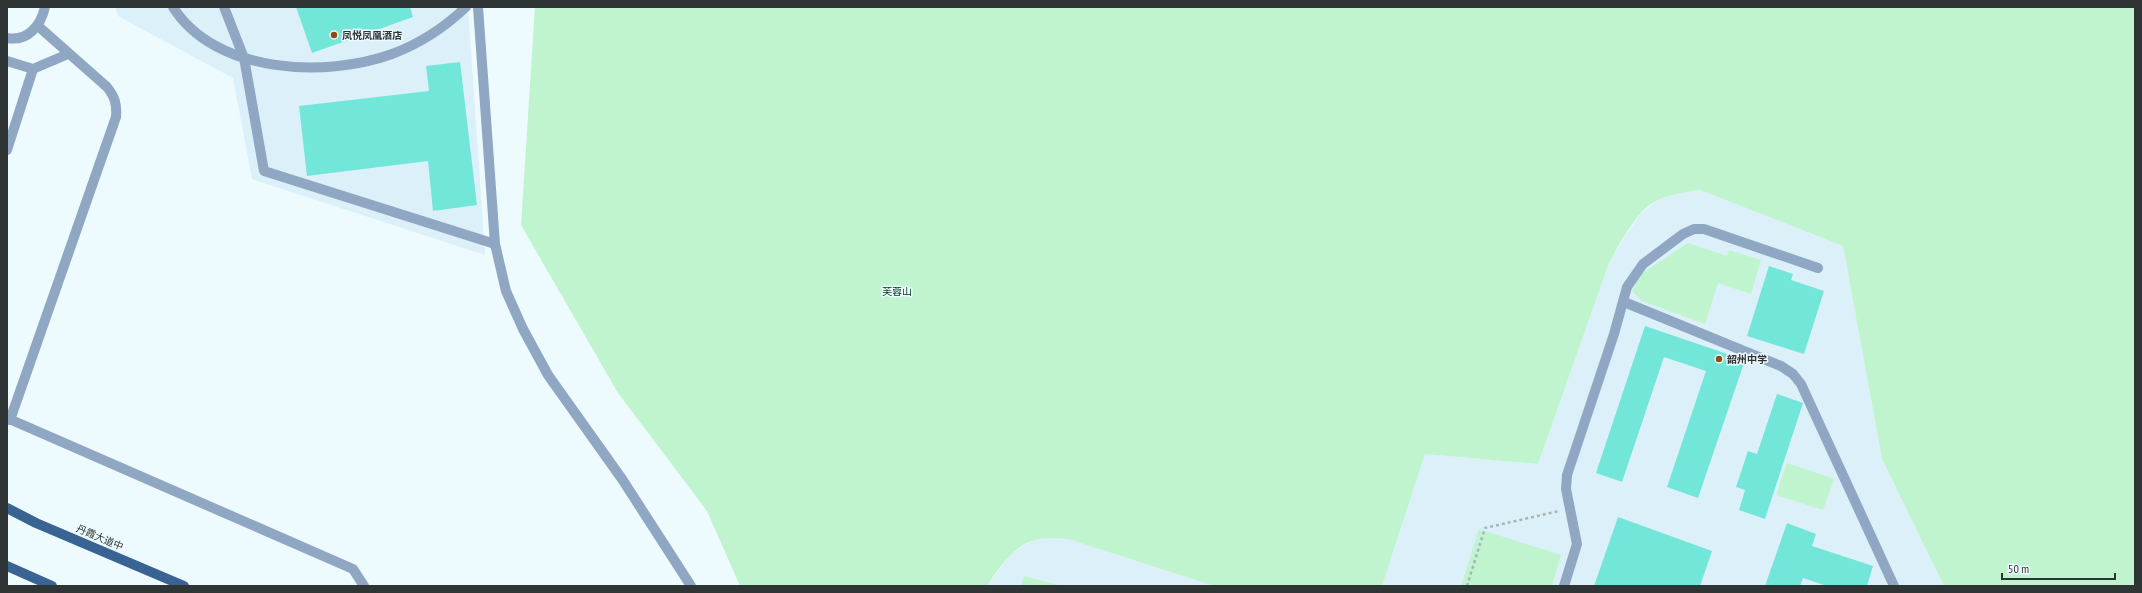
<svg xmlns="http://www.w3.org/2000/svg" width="2142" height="593" viewBox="0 0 2142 593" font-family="'PT Sans Narrow','Noto Sans SC',sans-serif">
<rect width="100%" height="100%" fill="#edfafe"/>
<path fill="#dbf0f8" d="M115,7H468L485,255L252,179L233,78L118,16Z
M1700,190L1843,246L1882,459L1944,586H1382L1425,454L1538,464L1609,263L1624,238L1639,216L1656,201L1678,193Z
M1055,537L1071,540L1214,586H987L1011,554L1024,545L1037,539Z"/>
<path fill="#c0f4cf" d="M535,7H2135V586H1944L1882,459L1843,246L1700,190C1686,192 1671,194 1658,200C1637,209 1620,244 1609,263L1538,464L1425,454L1382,586H1214L1071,540C1025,532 1011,550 987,586H740L707,511L618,393L521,225Z
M1688,243L1727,256L1729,250L1761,260L1751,294L1718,283L1705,324L1642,301L1632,291L1641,274Z
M1787,463L1834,479L1823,510L1776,495Z
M1479,529L1561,555L1552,586H1461Z
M1024,576L1061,586H1021Z"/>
<path fill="#73e6da" d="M296,7H410L413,17L312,53Z
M460,62L477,205L433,211L428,161L307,176L299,106L429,91L426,66Z
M1769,266L1793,274L1791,280L1824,291L1804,354L1747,336Z
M1645,326L1745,360L1698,498L1667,487L1706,371L1664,357L1622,482L1596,473Z
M1777,394L1803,403L1765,519L1739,510L1745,490L1736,487L1748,451L1757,454Z
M1618,517L1712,551L1700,586H1594Z
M1787,523L1816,534L1812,546L1873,566L1867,586H1827L1803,578L1800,586H1765Z"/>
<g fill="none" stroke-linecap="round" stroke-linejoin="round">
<path stroke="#a9b4b6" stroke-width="2.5" stroke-dasharray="3 3" stroke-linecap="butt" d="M1467,586L1485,528L1559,511"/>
<path stroke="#8fa7c2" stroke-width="10" d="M173,7C215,74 326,78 392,54C419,44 446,26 466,7
M224,7L244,58L264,171L495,244
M478,7L495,244L506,291L523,329L548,375L622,479L691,586
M7,38C28,42 41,25 45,7
M7,61L33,69L7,150
M33,69L68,54
M1624,302L1781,366L1793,374L1801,384L1894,586
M7,418L353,569L364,586
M10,420L116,117C117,104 115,97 107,87L38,26
M1564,586L1577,544L1566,489L1567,475L1614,334L1627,287L1643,264L1683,234L1694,229H1704L1818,268"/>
<path stroke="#386392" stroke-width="10" d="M7,508L36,523L184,586
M7,566L52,586"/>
</g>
<g fill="#8d4c16" stroke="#edfafe" stroke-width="1.5">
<circle cx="334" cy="35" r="4"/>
<circle cx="1719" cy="359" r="4"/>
</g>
<g text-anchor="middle" stroke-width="3" stroke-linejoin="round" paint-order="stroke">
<g font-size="10" font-weight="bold" fill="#2f3435" stroke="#edfafe" text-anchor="start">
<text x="342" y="39">凤悦凤凰酒店</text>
<text x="1727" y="363">韶州中学</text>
</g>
<g font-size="10" fill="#01401f" stroke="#edfafe">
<text x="897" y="295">芙蓉山</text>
</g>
<g font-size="10" fill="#2f3435" stroke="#edfafe">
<text transform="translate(100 537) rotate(23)" y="4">丹霞大道中</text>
</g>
</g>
<rect width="2142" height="593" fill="none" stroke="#2f3435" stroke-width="16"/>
<path d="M2002 573v6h113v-6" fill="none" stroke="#2f3435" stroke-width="2"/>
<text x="2008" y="573" font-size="12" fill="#2f3435" stroke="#edfafe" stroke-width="3" paint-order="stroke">50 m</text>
</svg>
